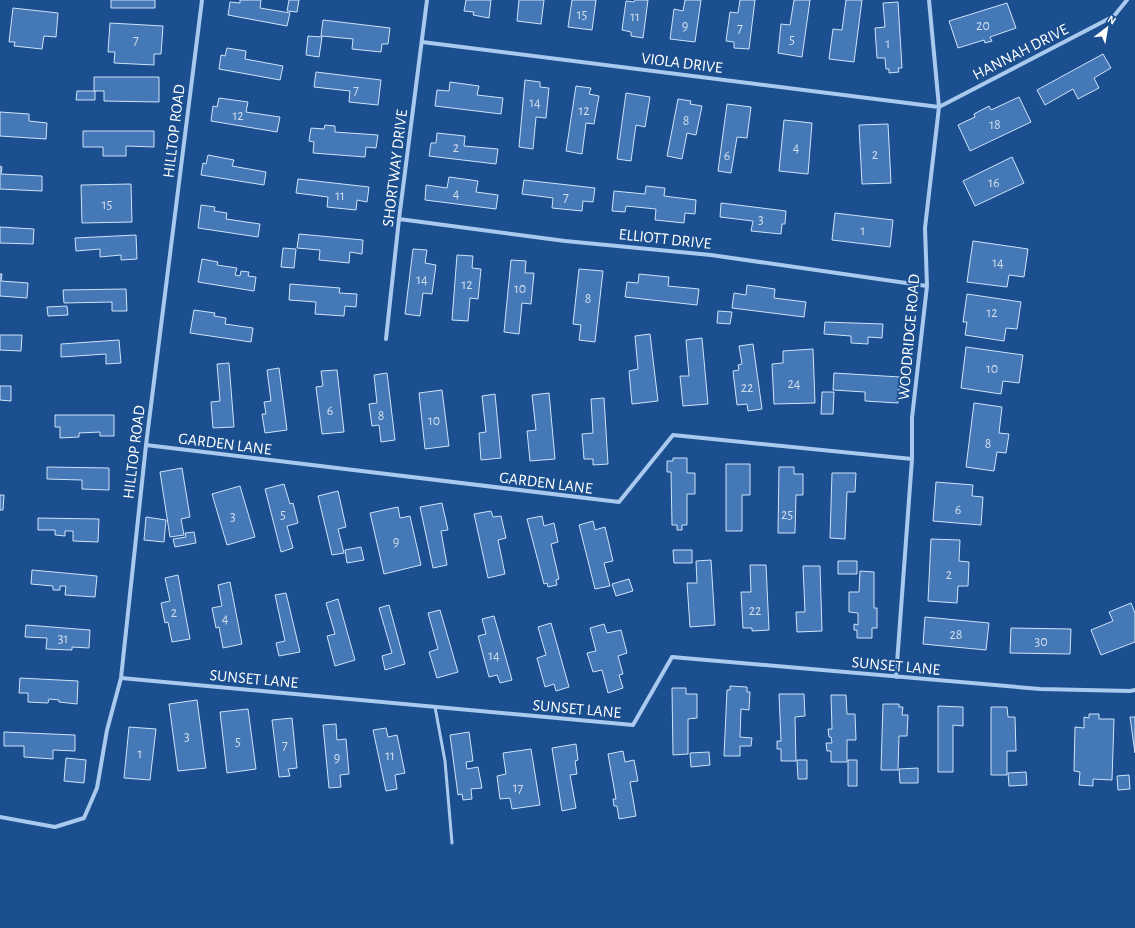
<svg xmlns="http://www.w3.org/2000/svg" width="1135" height="928" viewBox="0 0 1135 928" font-family="'Alegreya Sans',sans-serif">
<rect width="100%" height="100%" fill="#1b4f8f"/>
<path fill="#4478b7" stroke="#cfe3fa" d="M111,0H155V8H111Z
M240,0H261L260,8L290,13L287,26L228,15L230,2L240,3Z
M289,0H299L297,12L287,11Z
M466,0H491L489,18L473,15L474,12L464,11Z
M519,0H544L541,24L517,21Z
M572,0H596L592,30L568,27Z
M635,0H648L643,38L631,36V32L622,30L626,1L634,2Z
M685,0H701L695,42L670,39L674,9L683,11Z
M740,0H755L749,49L734,48V42L726,41L730,12L738,13Z
M794,0H810L802,57L778,53L781,24L790,25Z
M846,0H862L854,62L829,59L833,29L842,30Z
M898,2L902,68H898L899,72L889,73V69H886L885,58H877L875,28L885,27L883,3Z
M1007,3L1016,28L990,37L992,41L985,43L984,40L958,48L949,21Z
M13,8L58,13L56,37L44,36L42,49L14,46L15,42H9Z
M323,20L390,28L388,44H382L381,52L352,49L353,39L321,36Z
M110,23L163,26L161,54H154V65L114,63L115,52H108Z
M308,36L322,37L319,57L306,55Z
M227,48L246,51L245,59L283,66L280,80L219,69L221,55L225,56Z
M1103,54L1111,68L1094,78L1099,88L1078,99L1073,89L1045,105L1037,90Z
M316,72L381,80L378,105L349,102L350,91L314,87Z
M94,77H159V102L104,101V91H94Z
M525,80L540,82V87L549,88L546,118L536,117L533,149L519,147Z
M450,82L479,86L477,95L503,98L501,114L435,106L437,90L449,91Z
M576,86L591,88L589,94L599,96L594,124L586,123L582,154L566,151Z
M77,91H95V100H76Z
M626,93L650,97L645,127L636,125L631,161L617,159Z
M1019,97L1031,122L970,151L958,125L975,117L974,114L989,106L991,110Z
M219,98L248,102L246,112L280,117L277,132L211,121L213,106L217,107Z
M678,99L691,101L690,104L702,106L696,135L687,133L682,159L667,156Z
M727,104L751,107L747,138L737,137L731,173L718,171Z
M0,112L29,114V121L47,123L46,139L0,136Z
M784,120L812,123L808,174L779,171Z
M888,124L891,183L862,184L859,125Z
M325,125L335,126V132L378,135L376,148L366,147L365,157L313,153L314,142L309,141L311,128L324,129Z
M83,131H154V147L126,146V156H103V147H83Z
M437,133L465,136L464,146L498,149L496,164L429,156L431,143H436Z
M208,155L234,160L232,166L266,172L264,185L201,175L203,163L206,164Z
M1012,157L1024,183L975,206L963,181Z
M0,166L2,167L1,174L42,176V191L0,189Z
M449,177L478,181L476,192L498,195L496,209L425,200L426,185L447,188Z
M298,179L369,187L367,202L357,200L356,210L327,207L328,197L296,193Z
M524,180L595,188L593,202L583,201L582,211L552,208L553,198L522,194Z
M131,184L132,222L82,223L81,185Z
M646,186L665,188L664,196L696,200L695,214L685,213L684,223L655,220L656,209L626,206L625,212L612,211L614,191L645,194Z
M721,203L786,211L785,224H782L781,234L751,231L753,221L720,217Z
M201,205L215,207L214,211L227,213L226,219L260,224L258,237L198,228Z
M835,213L893,220L890,247L832,240Z
M0,227L34,229L33,244L0,243Z
M299,234L363,240L362,254L350,252L349,263L319,260L320,250L297,248Z
M136,235L137,259L121,260V255L100,257V249L76,251L75,238Z
M973,241L1028,249L1024,277L1009,275L1007,287L967,282Z
M283,248L296,249L294,268L281,267Z
M413,249L427,250L425,263L436,265L432,294L423,293L420,316L405,314Z
M457,255L473,256L472,268L481,269L478,299L470,298L468,321L452,320Z
M202,259L218,262L217,265L237,268L235,275L240,276L241,271L249,272L248,276L256,277L254,291L198,282Z
M511,260L526,261L525,273H534L531,304L522,303L519,334L504,332Z
M579,269L603,271L595,342L579,340L581,325L573,324Z
M0,274H2L1,281L28,283L27,298L0,296Z
M639,274L669,277L668,286L699,289L697,305L625,297L627,282L638,283Z
M290,284L340,288L339,293L357,294L356,307L345,306L344,316L315,314L316,302L289,300Z
M747,285L775,289L774,298L806,302L804,317L732,308L734,293L746,295Z
M126,289L127,311H112V302L64,303L63,290Z
M967,294L1021,302L1017,329L1006,328L1004,341L965,335L967,322H963Z
M67,306L68,315L48,316L47,307Z
M194,310L215,313L214,316L226,318L225,324L253,328L251,342L190,333Z
M718,311L732,312L730,324L717,323Z
M825,322L883,324L882,338L868,337V344L851,343V336L824,334Z
M650,334L658,401L632,404L629,371L638,369L635,336Z
M0,335H22L21,351L0,350Z
M702,338L708,404L683,406L680,376H689L686,340Z
M119,340L121,363L106,364V354L61,357V344Z
M753,344L762,409L748,411L747,404L737,405L733,371L739,370L738,365L742,364L739,346Z
M966,347L1023,355L1019,383L1003,381L1001,394L961,388Z
M813,349L815,403L774,404L772,364L783,363V351Z
M229,363L234,427L213,428L211,402L220,401L217,364Z
M279,368L287,430L265,433L262,414H266L264,402L271,401L267,370Z
M337,370L344,432L322,434L316,387L323,386L321,371Z
M387,373L395,440L381,442L379,425L372,426L369,404L377,403L374,375Z
M834,373L900,377L898,403L865,401V392L833,390Z
M0,386H11V401L0,400Z
M442,390L449,446L425,449L419,393Z
M822,392H834L833,414H821Z
M549,393L555,459L530,461L527,431L536,430L532,395Z
M495,394L501,458L481,460L479,433L486,432L482,396Z
M604,398L608,464L593,465V459H584L582,434L593,433L591,399Z
M974,403L1002,407L999,433L1009,434L1006,453L997,452L994,471L966,467Z
M55,415H114V436H100V432L79,433V437L60,438V427H55Z
M673,458H687V473H695V494H687V525H682V530H677V525H672L671,472H667V461H673Z
M726,464H750V495H742V531H726Z
M47,467L109,468V490L82,489V480L47,479Z
M779,467H794V474H803V495H796L795,533H778Z
M182,468L190,517L181,519L184,535L170,537L160,472Z
M832,473H856L855,492H847L845,539L830,538Z
M936,482L973,485L972,496L983,497L981,525L933,521Z
M284,484L290,504L293,503L298,523L287,526L293,548L281,552L265,489Z
M240,486L255,537L227,545L212,494Z
M338,491L346,527L338,529L344,553L332,555L318,496Z
M0,495H4L3,510H0Z
M442,503L448,530L441,531L447,565L433,568L420,507Z
M398,507L400,518L410,516L421,565L384,574L370,513Z
M491,511L493,517L501,516L506,538L498,540L505,574L488,578L474,514Z
M542,516L544,526L554,523L558,542L551,544L559,579L556,580L557,585L548,587L547,583L544,584L527,519Z
M146,517L166,520L164,542L144,540Z
M38,518L99,519L98,542L73,541V531H65V536L55,535V530H38Z
M593,521L595,530L605,527L613,561L604,563L610,586L595,589L579,525Z
M194,532L196,543L175,547L173,539L186,537L185,533Z
M931,539L960,540L959,561L969,562L968,586H958L957,603L928,601Z
M361,547L364,560L347,563L345,550Z
M673,550H692V563H674Z
M711,560L715,625L690,627L687,583H697L696,561Z
M838,561H857V574H838Z
M750,565H766L769,630L752,631V628H743L741,592H751Z
M803,566H820L822,631L797,632L796,612H805Z
M32,570L97,576L95,597L65,595L66,586H60V590H53V586L31,584Z
M860,571L874,572V608H877V628H872V638H857V630H854V624L858,625V613L849,612V592H859Z
M178,575L190,639L172,642L168,622L165,623L161,603L170,601L165,578Z
M629,579L633,591L616,596L612,584Z
M230,582L242,644L223,648L219,627L216,628L212,608L222,606L218,585Z
M286,593L300,652L279,656L276,643L285,641L275,595Z
M338,599L355,660L335,666L327,636L335,634L326,603Z
M1131,603L1135,613V642L1101,655L1091,630L1113,621L1109,612Z
M389,605L405,664L385,670L382,656L392,653L379,608Z
M440,610L458,672L437,678L429,652L438,649L428,613Z
M494,616L512,680L500,683L497,675L489,677L478,636L486,634L482,619Z
M925,617L989,623L986,650L923,644Z
M551,623L569,687L556,691L554,684L545,687L537,658L546,655L538,627Z
M604,624L607,633L621,630L627,653L618,656L623,674L619,675L623,688L608,693L602,670L593,672L587,653L596,651L590,628Z
M26,625L90,630L89,648L72,647V650L46,649L47,638L25,637Z
M1011,628L1071,629L1070,654L1010,653Z
M20,678L78,681L77,704L59,702V700L49,699L48,703L28,702V693H19Z
M730,686L747,687V692H750L749,710L741,709L740,737L752,738L751,746H740V756H724L727,690H730Z
M672,688H686V694H697V718L688,719V754L673,755Z
M779,694H804L805,716L795,717L796,761H781V749H777V741H781Z
M831,695H846L847,714H855L856,740H847V762H831V751H827L826,743H832L831,737H829L828,729H832Z
M197,700L206,768L178,771L169,704Z
M883,704H899V707H903L902,715H908L907,736H899L898,770H881Z
M938,706L963,707V726L953,725V772H938Z
M991,707H1007L1008,717H1015L1016,751H1007V775H991Z
M248,709L256,769L227,773L220,712Z
M1089,714H1099V719H1114L1112,780L1093,779V786L1079,785L1080,772L1074,771L1075,727L1084,728V717L1089,718Z
M1130,717H1135V753Z
M292,718L297,768L288,769L290,776L279,777L272,720Z
M336,724L337,740L346,739L349,774L340,775L341,787L329,788L323,725Z
M129,727L156,729L150,780L124,778Z
M386,728L388,737L397,735L405,773L395,775L397,789L386,791L373,730Z
M4,732L75,735V751L53,750V759L24,757V746H4Z
M469,732L473,761L466,762L467,769L478,767L482,788L471,789L472,799L463,800L462,794L458,795L450,735Z
M576,744L578,760L575,761L577,774L570,775L576,808L562,811L552,748Z
M531,749L540,805L512,809L510,798L500,799L497,776L506,774L503,753Z
M623,751L625,762L634,760L638,781L630,782L636,816L619,819L617,806H614L613,799H616L608,754Z
M709,752L710,765L691,767L690,753Z
M66,758L86,760L84,783L64,781Z
M797,760H807V779H798Z
M848,760H857V786H848Z
M918,768V783H900L899,769Z
M1026,772L1027,785L1009,786L1008,773Z
M1129,775L1130,789L1118,790L1117,776Z"/>
<g fill="none" stroke-linecap="round" stroke-linejoin="round">
<path stroke="#a9c9ee" stroke-width="3" d="M435,707L445,761L452,843"/>
<path stroke="#a9c9ee" stroke-width="4" d="M422,42L939,107L1114,16L1127,0
M399,219L565,241L711,255L927,286
M386,339L399,219L427,0
M146,445L619,502L673,435L912,459
M896,677L912,459V418L927,286L925,228L939,107L929,0
M121,678L633,725L672,657L1040,689L1130,691L1135,690
M0,817L55,827L84,818L97,788L107,730L121,678L146,445L202,0"/>
</g>
<g text-anchor="middle" stroke-width="4" stroke-linejoin="round" paint-order="stroke">
<g font-size="14" fill="#d0dded">
<text x="582" y="19">15</text>
<text x="635" y="21">11</text>
<text x="685" y="30">9</text>
<text x="983" y="30">20</text>
<text x="740" y="32">7</text>
<text x="136" y="44">7</text>
<text x="792" y="44">5</text>
<text x="888" y="48">1</text>
<text x="356" y="94">7</text>
<text x="535" y="107">14</text>
<text x="584" y="115">12</text>
<text x="238" y="120">12</text>
<text x="686" y="125">8</text>
<text x="995" y="129">18</text>
<text x="456" y="152">2</text>
<text x="796" y="152">4</text>
<text x="875" y="159">2</text>
<text x="727" y="160">6</text>
<text x="994" y="187">16</text>
<text x="456" y="198">4</text>
<text x="340" y="200">11</text>
<text x="566" y="201">7</text>
<text x="107" y="209">15</text>
<text x="761" y="224">3</text>
<text x="863" y="235">1</text>
<text x="998" y="267">14</text>
<text x="422" y="284">14</text>
<text x="467" y="289">12</text>
<text x="520" y="293">10</text>
<text x="588" y="303">8</text>
<text x="992" y="317">12</text>
<text x="992" y="373">10</text>
<text x="794" y="388">24</text>
<text x="747" y="392">22</text>
<text x="330" y="415">6</text>
<text x="381" y="420">8</text>
<text x="434" y="425">10</text>
<text x="988" y="448">8</text>
<text x="958" y="514">6</text>
<text x="283" y="519">5</text>
<text x="787" y="519">25</text>
<text x="233" y="521">3</text>
<text x="396" y="546">9</text>
<text x="949" y="579">2</text>
<text x="755" y="615">22</text>
<text x="174" y="617">2</text>
<text x="225" y="623">4</text>
<text x="956" y="639">28</text>
<text x="63" y="643">31</text>
<text x="1041" y="646">30</text>
<text x="494" y="660">14</text>
<text x="187" y="741">3</text>
<text x="238" y="746">5</text>
<text x="285" y="749">7</text>
<text x="140" y="758">1</text>
<text x="390" y="760">11</text>
<text x="337" y="762">9</text>
<text x="518" y="792">17</text>
</g>
<g font-size="16" fill="#fff" stroke="#1b4f8f">
<text transform="translate(1020 51) rotate(-27)" y="6">HANNAH DRIVE</text>
<text transform="translate(682 62) rotate(7)" y="6">VIOLA DRIVE</text>
<text transform="translate(173 131) rotate(-83)" y="6">HILLTOP ROAD</text>
<text transform="translate(394 168) rotate(-83)" y="6">SHORTWAY DRIVE</text>
<text transform="translate(665 238) rotate(6)" y="6">ELLIOTT DRIVE</text>
<text transform="translate(908 337) rotate(-85)" y="6">WOODRIDGE ROAD</text>
<text transform="translate(225 443) rotate(7)" y="6">GARDEN LANE</text>
<text transform="translate(133 452) rotate(-83)" y="6">HILLTOP ROAD</text>
<text transform="translate(546 482) rotate(7)" y="6">GARDEN LANE</text>
<text transform="translate(896 665) rotate(5)" y="6">SUNSET LANE</text>
<text transform="translate(254 678) rotate(5)" y="6">SUNSET LANE</text>
<text transform="translate(577 708) rotate(5)" y="6">SUNSET LANE</text>
</g>
</g>
<g transform="translate(1107 28) rotate(31)" stroke="#1b4f8f" stroke-width="3" paint-order="stroke">
<path d="M0-3L7 15L0 10L-7 15Z" fill="#ffffff"/>
<text y="-6" font-size="11" font-weight="bold" text-anchor="middle" fill="#ffffff">N</text>
</g>
</svg>
